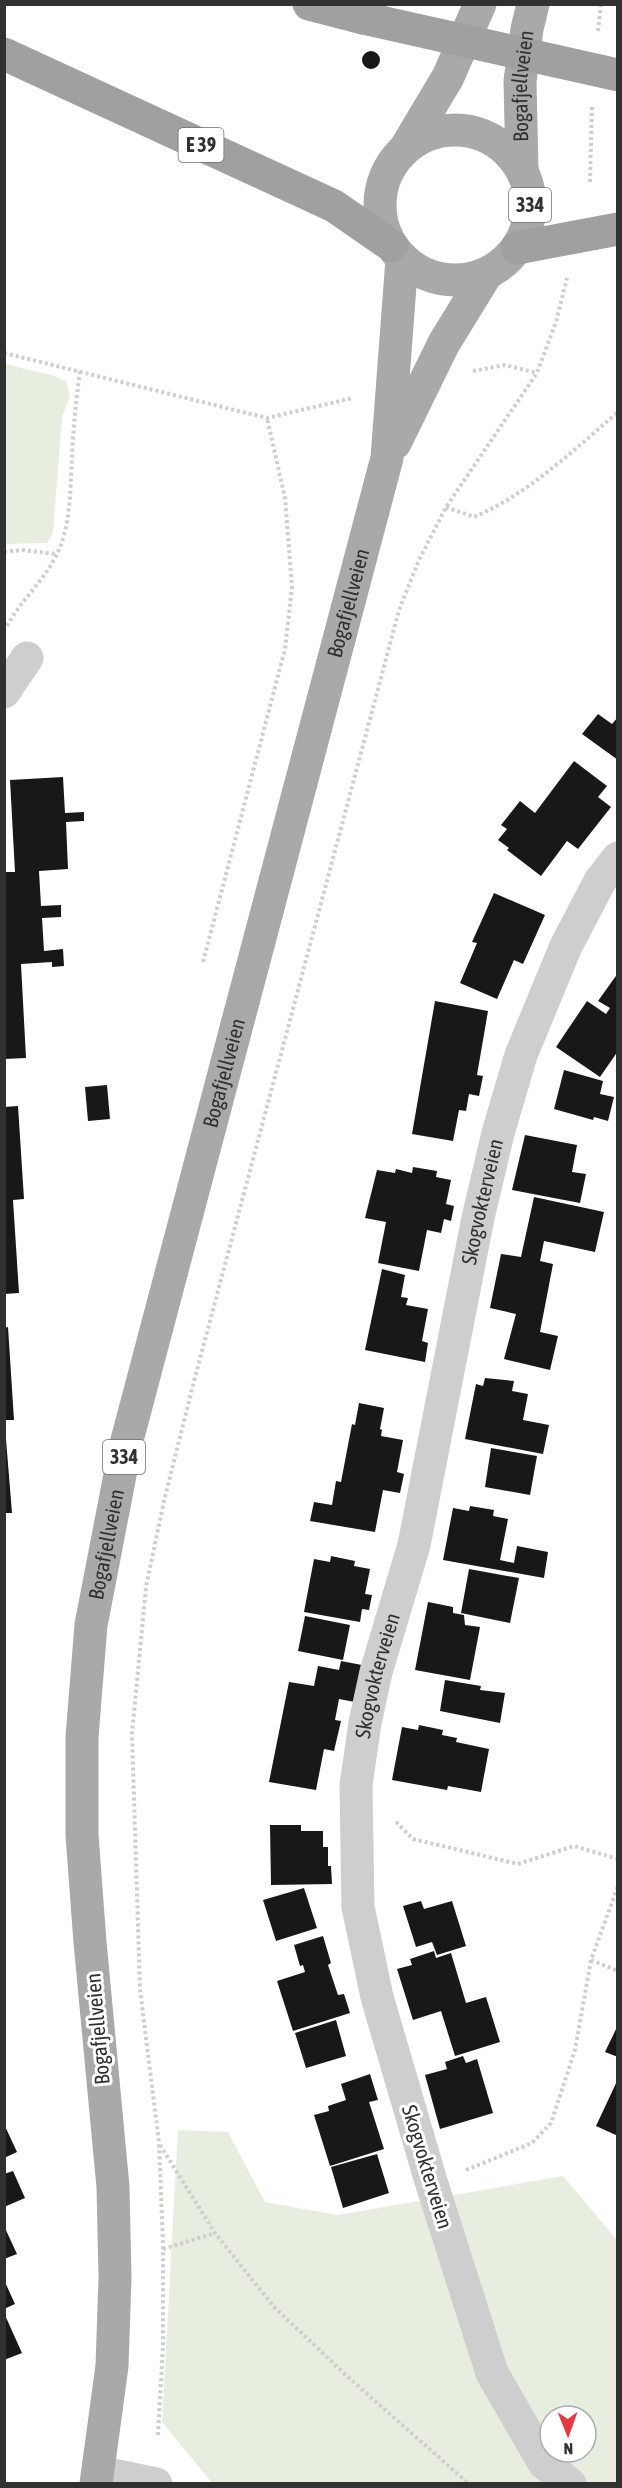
<svg xmlns="http://www.w3.org/2000/svg" width="622" height="2488" viewBox="0 0 622 2488" font-family="'Asap Condensed',sans-serif">
<rect width="100%" height="100%" fill="#fff"/>
<path fill="#e7eee0" fill-rule="evenodd" d="M5,364L51,375L66,381L70,397L62,417L53,533L47,543L5,544Z
M178,2130L228,2132L265,2202L338,2215L563,2176L617,2240V2483H212L162,2422ZM550,2416H586V2452H550Z"/>
<path fill="#181818" d="M362 60a9 9 0 1 1 18 0a9 9 0 1 1-18 0Z
M598,714L612,724L618,717V760L582,734Z
M574,761L607,786L598,797L611,807L578,849L567,841L541,876L507,850L509,848L498,840L507,829L501,825L520,801L535,813Z
M63,777L65,813L84,812V821L66,822L68,869L39,871L41,906L61,905V917L42,918L44,951L63,949L64,966L52,967V962L21,964L26,1058L4,1059V872H15L10,780Z
M494,893L545,915L523,964L514,960L497,999L460,983L477,943L472,942Z
M618,973V1051L600,1077L556,1047L587,1001L606,1014L610,1008L598,1001Z
M435,1001L488,1011L477,1075L483,1076L479,1096L469,1094L466,1111L459,1110L453,1141L412,1134Z
M564,1070L603,1081L600,1094L614,1097L608,1121L594,1117L593,1120L554,1109Z
M107,1085L110,1119L88,1121L85,1087Z
M18,1106L24,1199L13,1200L19,1293L4,1294V1107Z
M525,1135L577,1145L572,1172L586,1174L580,1203L512,1190Z
M413,1167L437,1171L436,1177L451,1180L446,1204L454,1206L451,1221L444,1219L441,1233L427,1230L419,1271L378,1263L386,1222L365,1218L377,1170L395,1173L396,1169L412,1173Z
M534,1197L604,1212L595,1252L544,1241L540,1261L553,1264L540,1332L558,1336L550,1370L504,1359L516,1314L490,1308L501,1254L521,1257Z
M382,1269L405,1275L401,1297L408,1298L406,1305L428,1309L422,1341L428,1343L425,1362L365,1350Z
M8,1327L14,1420H4V1328Z
M485,1378L514,1381L512,1391L528,1394L523,1420L549,1425L543,1454L465,1439L476,1384L483,1386Z
M359,1403L384,1408L380,1429L382,1430L381,1436L403,1440L397,1472L404,1474L400,1493L383,1490L375,1532L310,1521L314,1502L332,1505L336,1481L341,1482L352,1424L355,1425Z
M5,1427L12,1513H5Z
M491,1448L537,1456L530,1495L485,1487Z
M470,1506L494,1510L493,1516L508,1519L500,1560L514,1563L517,1546L548,1552L544,1578L443,1560L453,1508L469,1511Z
M331,1556L355,1561L354,1566L370,1569L365,1594L372,1595L369,1610L362,1609L360,1622L304,1612L314,1559L330,1562Z
M469,1569L519,1578L510,1623L461,1613Z
M428,1602L453,1607V1613L464,1615L465,1625L480,1627L470,1680L415,1670Z
M305,1616L350,1625L343,1660L298,1651Z
M341,1661L367,1666L360,1703L339,1699L335,1720L341,1721L334,1751L324,1749L316,1790L269,1782L289,1682L314,1686L318,1666L339,1670Z
M445,1680L481,1686L480,1690L505,1693L500,1723L440,1711Z
M419,1725L443,1730L442,1735L457,1738L456,1742L489,1749L481,1792L448,1786L447,1790L392,1780L402,1727L418,1730Z
M270,1825H301V1831H323V1847H328V1866H331L332,1884L271,1885Z
M304,1888L317,1928L276,1941L263,1900Z
M421,1901L424,1909L452,1901L466,1946L437,1955L432,1942L416,1947L403,1906Z
M323,1936L331,1963L328,1965L338,1995L344,1994L350,2013L293,2031L277,1981L305,1972L303,1965L300,1966L294,1945Z
M434,1951L436,1958L451,1953L466,2003L486,1997L500,2042L455,2056L441,2011L413,2020L397,1969L412,1965L410,1959Z
M336,2020L346,2056L306,2068L295,2033Z
M618,2025V2057L605,2052Z
M463,2056L466,2063L477,2059L493,2113L440,2129L425,2075L447,2069L445,2062Z
M370,2074L378,2100L369,2102L384,2149L330,2166L314,2115L329,2111L328,2106L346,2100L341,2084Z
M618,2079V2136L596,2126Z
M4,2124L17,2152L4,2158Z
M377,2154L389,2193L343,2208L331,2167Z
M13,2171L25,2198L4,2207V2174Z
M4,2226L17,2254L4,2259Z
M4,2280L15,2304L4,2309Z
M4,2313L22,2353L4,2360Z"/>
<g fill="none" stroke-linecap="round" stroke-linejoin="round">
<path stroke="#cecece" stroke-width="4" stroke-dasharray="3 3" stroke-linecap="butt" d="M598,31L601,4
M590,182L592,107
M4,353L267,418L353,398
M473,371L505,365L537,373
M446,507L474,517C528,494 574,450 618,412
M4,552L22,550L57,554
M7,626C21,600 44,581 57,554C71,525 70,491 72,459C73,429 76,401 80,371
M203,962L285,649L292,587L285,498L267,418
M396,1822L413,1839L518,1864L574,1846L618,1859
M591,1960L618,1971
M160,2145L215,2233L274,2307L348,2377L469,2484
M466,2170L532,2143L551,2123L575,2050L591,1960L618,1886
M163,2249L215,2233
M158,2435L163,2346V2244L159,2143L140,1989L132,1734L146,1587L164,1501L193,1385L399,610L419,560L446,507L537,373L556,322L567,278"/>
<g stroke="#cecece" stroke-width="33">
<path d="M4,692L27,658"/>
<path id="s1" d="M570,2484L544,2463L492,2373L430,2178L377,1997L358,1907L356,1785L365,1723L376,1672L414,1545L478,1218L498,1133L521,1055L566,946L600,881L618,858"/>
</g>
<path stroke="#cecece" stroke-width="33" d="M98,2472L156,2484"/>
<g stroke="#a9a9a9" stroke-width="33">
<circle cx="455" cy="205" r="75"/>
<path d="M405,149L448,77L480,4"/>
<path id="s2" d="M522,170L520,81L527,29L533,4"/>
<path d="M395,443L444,343L487,273"/>
<path id="s3" d="M96,2484L112,2366L115,2278L113,2187L90,1942L82,1835V1737L91,1625L126,1444L387,458L402,259"/>
</g>
<path stroke="#a0a0a0" stroke-width="33" d="M309,4L363,18
M4,54L334,206L392,246
M517,248L618,229"/>
<path stroke="#a0a0a0" stroke-width="33" d="M363,18L618,75"/>
</g>
<g text-anchor="middle" stroke-width="6" stroke-linejoin="round" paint-order="stroke">
<g fill="#fff" stroke="#6f6f6f" stroke-width="1.5">
<rect x="178.5" y="128" width="45" height="34" rx="4.5"/>
<rect x="509" y="188" width="42" height="34" rx="4.5"/>
<rect x="103" y="1440" width="42" height="34" rx="4.5"/>
</g>
<g font-size="20" font-weight="bold" fill="#313131">
<text x="201" y="152">E 39</text>
<text x="530" y="212">334</text>
<text x="124" y="1464">334</text>
</g>
<g font-size="21" fill="#313131" stroke="#fff">
<text dy="7" stroke="none"><textPath href="#s2" startOffset="84">Bogafjellveien</textPath></text>
<text dy="7" stroke="none"><textPath href="#s3" startOffset="1916">Bogafjellveien</textPath></text>
<text dy="7" stroke="none"><textPath href="#s3" startOffset="1430">Bogafjellveien</textPath></text>
<text dy="7" stroke="none"><textPath href="#s1" startOffset="1342">Skogvokterveien</textPath></text>
<text dy="7" stroke="none"><textPath href="#s3" startOffset="944">Bogafjellveien</textPath></text>
<text dy="7" stroke="none"><textPath href="#s1" startOffset="856">Skogvokterveien</textPath></text>
<text transform="translate(98 2029) rotate(-95)" y="7">Bogafjellveien</text>
<text transform="translate(427 2167) rotate(73)" y="7">Skogvokterveien</text>
</g>
</g>
<rect width="622" height="2488" fill="none" stroke="#313131" stroke-width="12"/>
<g transform="translate(568 2434) rotate(179)"><circle r="28" fill="#ffffff" stroke="#adadad" stroke-width="1.5"/>
<path d="M0-4.5L10 22L0 15L-10 22Z" fill="#e3393f"/>
<text y="-9" font-size="16" font-weight="bold" text-anchor="middle" fill="#313131">N</text>
</g>
</svg>
